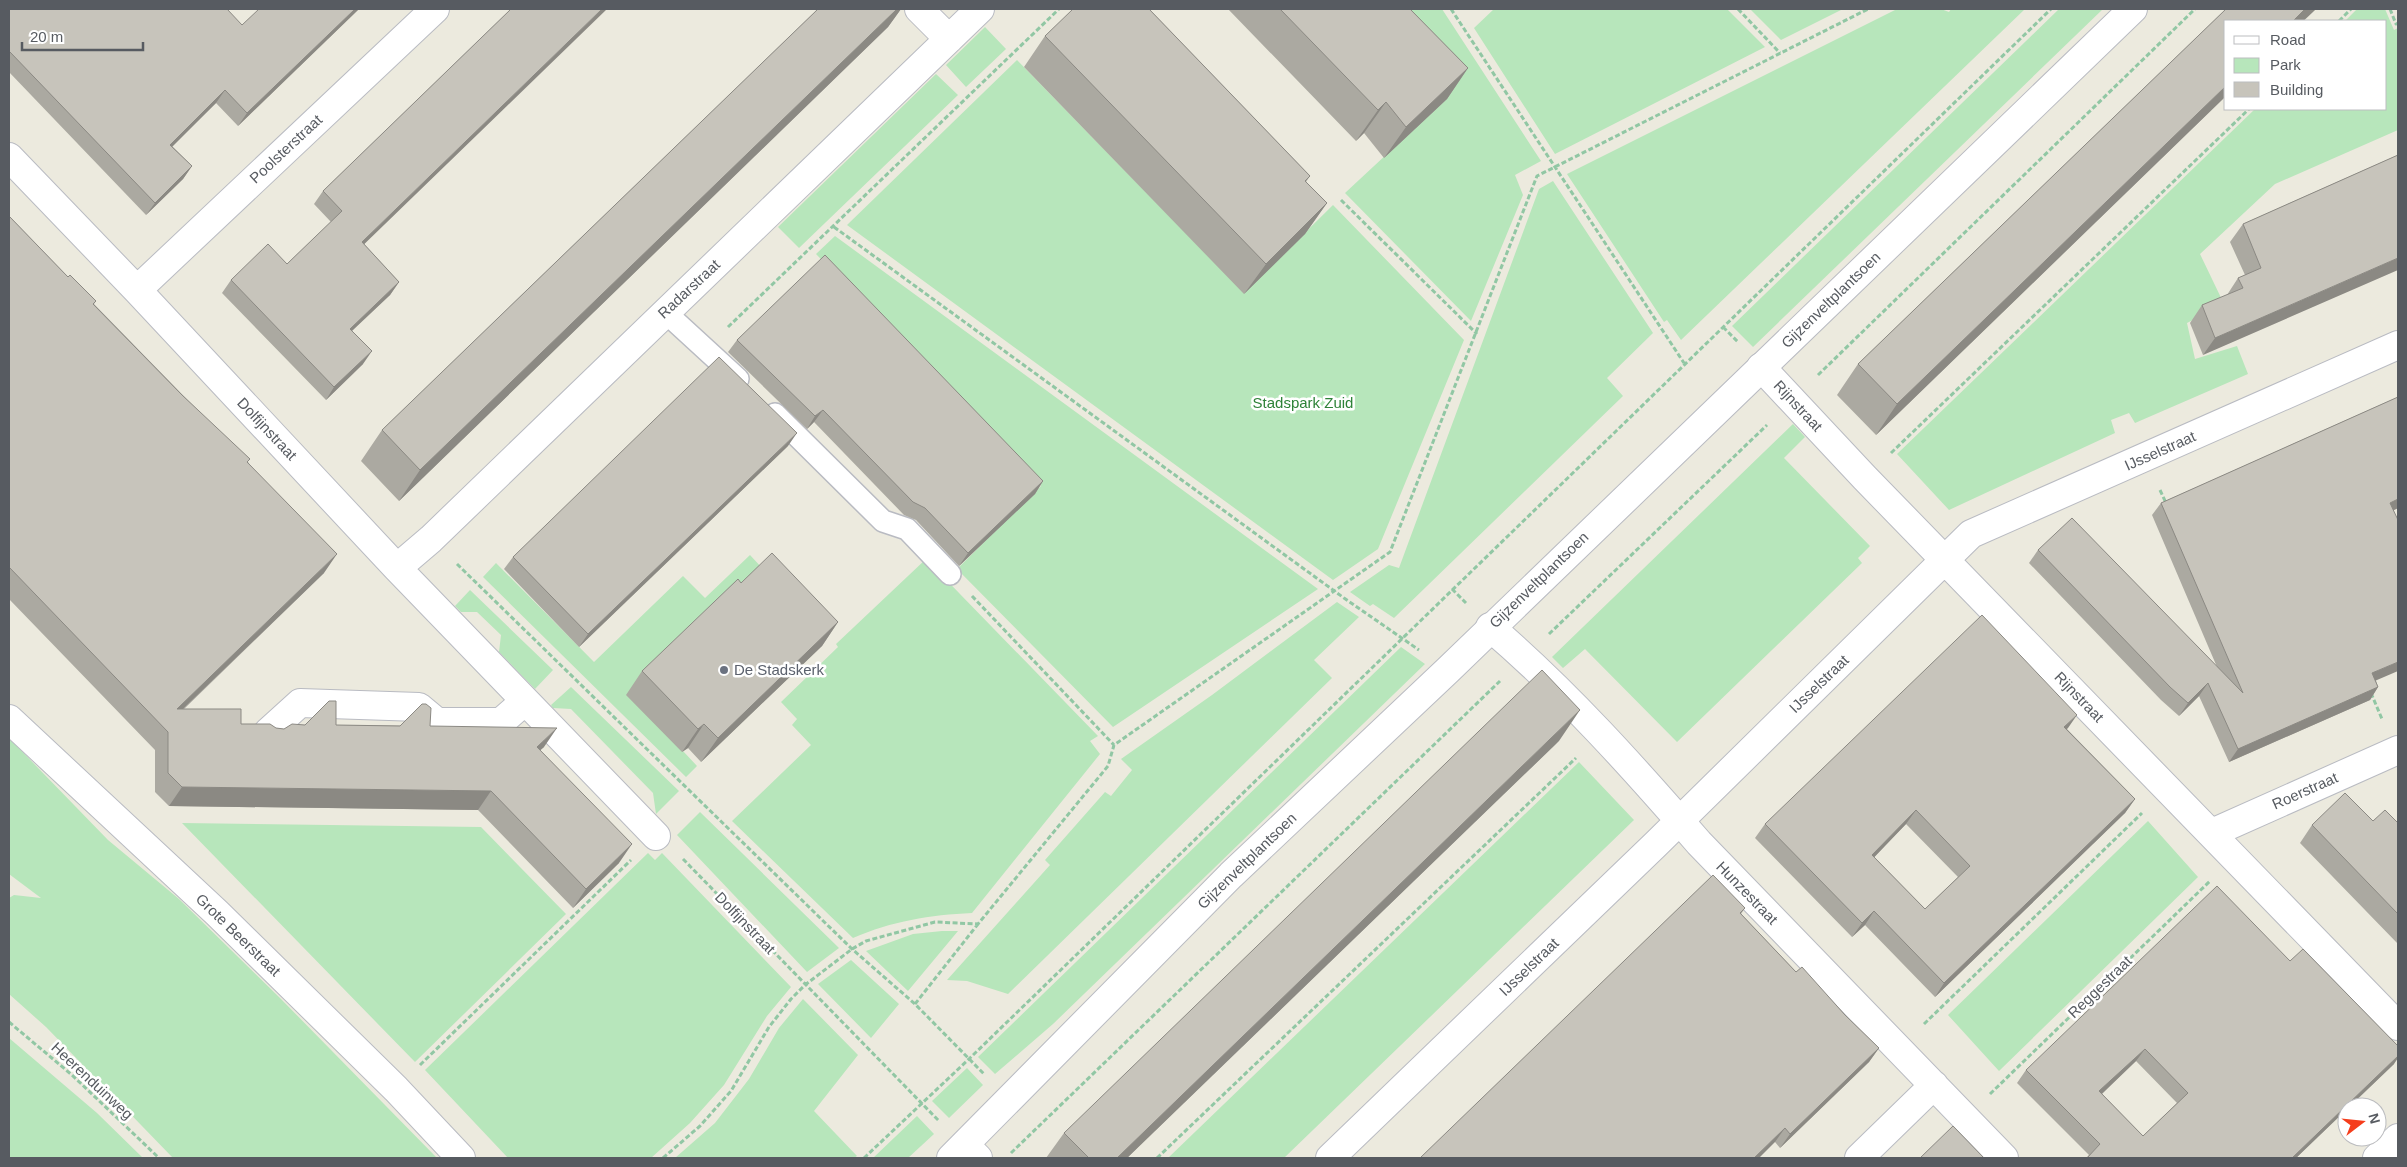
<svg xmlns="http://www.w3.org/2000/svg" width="2407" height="1167" viewBox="0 0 2407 1167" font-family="Arial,sans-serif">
<rect width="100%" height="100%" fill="#eceade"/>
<path fill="#b7e6bb" d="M1358,9H1442L1541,161L1515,175L1523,195L1471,321L1345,193L1446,99Z
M1494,9H1727L1765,47L1555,154L1474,28Z
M1750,9H1843L1781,40Z
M1897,9H1941L1949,12L1951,9H2025L1681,340L1667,320L1664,322L1567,174Z
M2059,9H2103L1753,347L1732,326Z
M2357,9H2385L2394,30L2398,28V130L2275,184L2200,254L2224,304L2187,323L2195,359L2237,346L2248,374L2135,423L2129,413L2111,420L2115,433L1949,510L1897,454L2255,109H2386V21H2345Z
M985,27L1006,49L966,87L946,65Z
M1017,60L1244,293L1333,205L1464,340L1378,549L1333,580L847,225Z
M936,74L958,95L799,248L778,227Z
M1553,181L1653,333L1607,378L1623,396L1394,618L1373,604L1370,606L1350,592L1389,565L1399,568L1539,189Z
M835,236L1318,589L1113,727L957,569L1041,486L816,254Z
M1793,424L1805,437L1784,458L1870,546L1858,558L1862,563L1677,742L1585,649L1563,668L1552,657Z
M750,555L763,569L682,752L683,751L697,766L686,777L483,577L496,563L594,662L683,576L705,598Z
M926,559L1098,736L1090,741L1100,754L972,913C930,915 892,921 853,938L732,821L811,745L792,725L797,719L781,702L838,647L836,644Z
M470,590L553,670L535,689L499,652L501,635L477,612H461L455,606Z
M1337,602L1359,617L1314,660L1332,678L1008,994L967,981L947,980L1050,865L1045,860L1105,792L1111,796L1132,770L1121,759L1212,695Z
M1401,647L1425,664L1053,1024L995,1074L978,1057Z
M571,687L679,791L656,814L653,793L571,709L553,708L551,705Z
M9,738L108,840L179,899L280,998L437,1158H173L46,1027L9,994V898L14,895L41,898L9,874Z
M1579,762L1634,820L1284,1158H1168Z
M700,812L839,948L807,972L677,835Z
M2148,821L2198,877L1999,1071L1948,1015Z
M182,823L481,827L566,914L415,1062Z
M648,853L655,860L662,853L791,987L767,1016L724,1085L690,1123L651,1158H508L425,1070Z
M942,931H958L908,991L866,951L913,934Z
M851,960L899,1004L871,1038L818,984Z
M803,999L858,1055L814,1111L857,1156L854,1158H675L715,1123L749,1079L779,1028Z
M9,1038L97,1113L143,1158H9Z
M967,1068L983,1085L949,1118L932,1101Z
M917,1116L934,1134L908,1158H873Z"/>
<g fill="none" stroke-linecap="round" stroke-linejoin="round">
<g stroke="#b9bbc2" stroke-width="24">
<path id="service" d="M665,312L738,379
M775,414L883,521L907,529L950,574"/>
</g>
<g stroke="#b9bbc2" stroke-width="30">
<path id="minor" d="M919,9L949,39
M9,157L137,290L397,568L656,836
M137,290L435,9
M1761,367L1865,478L2398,1026
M397,568L431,539L980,9
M1490,627C1566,692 1634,768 1699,843L2004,1158
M9,719L217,913L396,1089L461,1158
M268,732L300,703L419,707L437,722H501L525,701
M2212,833L2398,750
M965,1145L978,1158
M1330,1158L1656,844L1971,534L2398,345
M1859,1158L1934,1085
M2377,1158L2398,1138"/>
</g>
<g stroke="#b9bbc2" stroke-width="30">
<path id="tertiary" d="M951,1158L1231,875L1448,670L2133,9"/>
</g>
<path stroke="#91c7a4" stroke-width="3" stroke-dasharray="5 2.5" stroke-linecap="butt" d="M1451,9L1684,363
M1738,9L1780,53
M2390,9L2396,24L2398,23
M2339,21L2351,9
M1341,200L1477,334
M834,227L1344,598L1419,650
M728,327L1059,9
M1723,327L1738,342
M1818,375L2195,9
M1891,453L2249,109
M2160,490L2167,505
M457,564L852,949L915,1004L984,1074
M1452,589L1466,603
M972,596L1114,745
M1549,634L1767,425
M2371,693L2382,719
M683,859L939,1121
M915,1004L978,924
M9,1022L72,1075L159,1158
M1924,1024L2142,813
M420,1065L631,860
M1990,1094L2210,881
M1011,1153L1500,681
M663,1158L700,1126L731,1091L769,1027L791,999L805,985L852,949L866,941L935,922L978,924L1108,766L1114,745L1390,552L1537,176L1868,9
M864,1158L970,1058L2051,9
M1157,1158L1576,758"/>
<use href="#service" stroke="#fff" stroke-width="21"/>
<use href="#minor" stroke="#fff" stroke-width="28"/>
<use href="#tertiary" stroke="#fff" stroke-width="28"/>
</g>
<path fill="#aba9a1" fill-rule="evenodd" d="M9,9L242,25L359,9L238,126L216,103L172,146L192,166L183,179L146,215L9,72Z
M511,9L364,244L399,282L390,295L352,331L363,364L326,400L222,293L231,280L287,264L331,222L314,204L323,191Z
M818,9H901L888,27L399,501L361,461L382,430Z
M1228,9H1410L1468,68L1447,99L1384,158L1364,133L1356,141Z
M2226,9H2316L1876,435L1837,395L1858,364Z
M1151,11L1310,176L1306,182L1327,203L1305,234L1244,294L1024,67L1045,36Z
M2398,155L2203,355L2190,323L2202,305L2227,295L2238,278L2245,275L2230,242L2243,224Z
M9,216L68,277L96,301L94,304L248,462L324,573L184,709L241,724L276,728L284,729L336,725L430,726L544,747L540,750L619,863L573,908L478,810L169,806L155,792V750L9,599Z
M737,340L1043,481L1035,494L959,566L916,520L904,515L814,422L807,429L728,352Z
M2398,397V508L2394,510L2376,681L2378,687L2370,700L2229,762L2199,696L2179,716L2161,700L2029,563L2038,550L2217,667L2152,515L2161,503Z
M788,446L579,647L504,569L513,557Z
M741,583L838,622L822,646L701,762L688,748L682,752L626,695L642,671Z
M2067,729L2135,799L2125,813L1935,997L1865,925L1852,937L1755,838L1765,824ZM1906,824L1958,877L1925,909L1874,857Z
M1559,741L1127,1158H1046L1064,1133Z
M2373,821L2398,823V944L2300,843L2312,825Z
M1745,908L1741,914L1796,972L1845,1015L1879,1048L1869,1062L1780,1148L1775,1142L1420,1158Z
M2290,961L2394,1064L2296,1158H2086L2089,1155L2017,1083L2026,1070ZM2136,1061L2177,1103L2143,1136L2102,1094Z"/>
<path fill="#8b8983" d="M355,9H359L238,126L247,113Z
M602,9H607L353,255L362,242Z
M897,9H901L888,27L399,501L420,470Z
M2305,9H2316L2303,21H2293Z
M1468,68L1447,99L1384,158L1406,127Z
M2226,86V96L1876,435L1897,404Z
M225,90L216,103L162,157L170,145Z
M1386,102L1364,133L1356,141L1378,110Z
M192,166L183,179L146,215L155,203Z
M1327,203L1305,234L1244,294L1266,264Z
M2398,258V270L2203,355L2215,338Z
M399,282L390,295L341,341L350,329Z
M372,351L363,364L326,400L334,387Z
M823,410L814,422L807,429L815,416Z
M797,433L788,446L579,647L588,634Z
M1043,481L1035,494L959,566L968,553Z
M2398,499V508L2382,516L2390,503Z
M337,554L324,573L164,727L177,709Z
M838,622L822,646L701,762L718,738Z
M2398,662V671L2363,686L2372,673Z
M2208,683L2199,696L2179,716L2188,703Z
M2378,687L2370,700L2229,762L2238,749Z
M1580,710L1559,741L1127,1158H1117Z
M2077,715L2068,728L2055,741L2064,727Z
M704,724L688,748L682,752L698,729Z
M557,728L544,747L524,765L537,747Z
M182,787L491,791L478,810L169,806Z
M2135,799L2125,813L1935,997L1944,983Z
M1916,810L1906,824L1863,869L1872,855Z
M632,844L619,863L573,908L586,889Z
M1874,911L1865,925L1852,937L1862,923Z
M1879,1048L1869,1062L1780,1148L1790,1134Z
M2145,1049L2136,1061L2091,1104L2099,1091Z
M2398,1056V1058L2394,1064L2349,1107H2347V1109L2296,1158H2292Z
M1785,1128L1775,1142L1759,1158H1754Z"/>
<path fill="#c7c4bb" stroke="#8b8983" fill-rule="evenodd" d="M9,9H227L242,25L259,9H355L247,113L225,90L170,145L192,166L155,203L10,52L9,54Z
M511,9H602L362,242L399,282L350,329L372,351L334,387L231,280L268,244L287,264L342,211L323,191Z
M818,9H897L420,470L382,430Z
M1073,9H1149L1310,176L1305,181L1327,203L1266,264L1045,36Z
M1280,9H1410L1468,68L1406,127L1386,102L1378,110Z
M2226,9H2305L2293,21H2226V86L1897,404L1858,364Z
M2398,155V258L2215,338L2202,305L2243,288L2238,278L2261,268L2243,224Z
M9,216L68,277L70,275L96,301L93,304L182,395L250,459L247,462L337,554L177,709H241V724H270L276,728L284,729L292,724L305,725L329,701H336V725L400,726L422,704H426L431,708L430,726L557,728L537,747L632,844L586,889L491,791L182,787L168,773V732L9,567Z
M825,255L1043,481L968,553L925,508L913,502L823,410L815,416L737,340Z
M719,357L797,433L588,634L513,557Z
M2398,397V499L2390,503L2398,520V662L2372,673L2378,687L2238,749L2208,683L2188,703L2170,687L2038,550L2072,518L2243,693L2161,503Z
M772,553L838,622L718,738L704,724L698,729L642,671L738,579L741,583Z
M1982,615L2077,715L2064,727L2135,799L1944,983L1874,911L1862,923L1765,824ZM1916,810L1970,866L1925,909L1872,855Z
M1542,670L1580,710L1117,1158H1089L1064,1133Z
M2345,793L2373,821L2385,810L2398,823V914L2312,825Z
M1713,875L1745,908L1740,913L1796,972L1802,967L1845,1015L1879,1048L1790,1134L1785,1128L1754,1158H1420Z
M2217,886L2290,961L2303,949L2398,1046V1056L2292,1158H2087L2100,1144L2026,1070ZM2145,1049L2188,1093L2143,1136L2099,1091Z
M1953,1126L1984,1158H1920Z"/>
<circle fill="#6b7280" stroke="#fff" stroke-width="2" cx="724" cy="670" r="5"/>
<g text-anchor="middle" stroke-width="5" stroke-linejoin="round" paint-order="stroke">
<g font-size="15" fill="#575b61" stroke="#fff">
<text transform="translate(286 149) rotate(-43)" y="5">Poolsterstraat</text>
<text transform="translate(689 289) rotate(-43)" y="5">Radarstraat</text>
<text transform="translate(1831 300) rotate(-44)" y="5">Gijzenveltplantsoen</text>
<text transform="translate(1798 406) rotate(47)" y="5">Rijnstraat</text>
<text transform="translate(267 429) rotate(47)" y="5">Dolfijnstraat</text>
<text transform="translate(2160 451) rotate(-24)" y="5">IJsselstraat</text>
<text transform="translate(1539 580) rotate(-44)" y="5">Gijzenveltplantsoen</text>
<text transform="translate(1819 684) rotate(-44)" y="5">IJsselstraat</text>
<text transform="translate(2079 697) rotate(46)" y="5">Rijnstraat</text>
<text transform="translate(2305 791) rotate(-24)" y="5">Roerstraat</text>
<text transform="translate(1247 861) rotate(-44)" y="5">Gijzenveltplantsoen</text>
<text transform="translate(1747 893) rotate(46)" y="5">Hunzestraat</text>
<text transform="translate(745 923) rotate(46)" y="5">Dolfijnstraat</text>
<text transform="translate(238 935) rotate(44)" y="5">Grote Beerstraat</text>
<text transform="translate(1529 967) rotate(-44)" y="5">IJsselstraat</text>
<text transform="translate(2100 987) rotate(-44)" y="5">Reggestraat</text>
<text transform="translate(92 1081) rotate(43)" y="5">Heerenduinweg</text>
</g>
<g font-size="15" fill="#2e8238" stroke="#fff">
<text x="1303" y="408">Stadspark Zuid</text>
</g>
<g font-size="15" fill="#5b616d" stroke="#fff" text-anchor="start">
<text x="734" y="675">De Stadskerk</text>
</g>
</g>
<rect width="2407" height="1167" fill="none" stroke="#575b61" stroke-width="20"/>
<rect x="2224" y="20" width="162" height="90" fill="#ffffff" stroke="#bcbdc0"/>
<rect x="2234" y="36" width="25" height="8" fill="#ffffff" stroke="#bcbdc0"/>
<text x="2270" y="45" font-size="15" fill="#575b61">Road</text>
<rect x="2234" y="58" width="25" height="15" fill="#b7e6bb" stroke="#bcbdc0"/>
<text x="2270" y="70" font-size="15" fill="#575b61">Park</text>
<rect x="2234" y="82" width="25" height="15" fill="#c7c4bb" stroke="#bcbdc0"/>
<text x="2270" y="95" font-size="15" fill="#575b61">Building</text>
<g transform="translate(2362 1122) rotate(74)"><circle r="24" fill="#ffffff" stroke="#bcbdc0"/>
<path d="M0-4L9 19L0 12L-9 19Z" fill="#f53d1b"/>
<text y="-8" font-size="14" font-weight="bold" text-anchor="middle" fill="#575b61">N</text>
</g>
<path d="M22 42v8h121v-8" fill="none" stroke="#575b61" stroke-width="2.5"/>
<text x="30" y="42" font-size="15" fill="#575b61" stroke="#ffffff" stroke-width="4" paint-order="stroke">20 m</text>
</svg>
